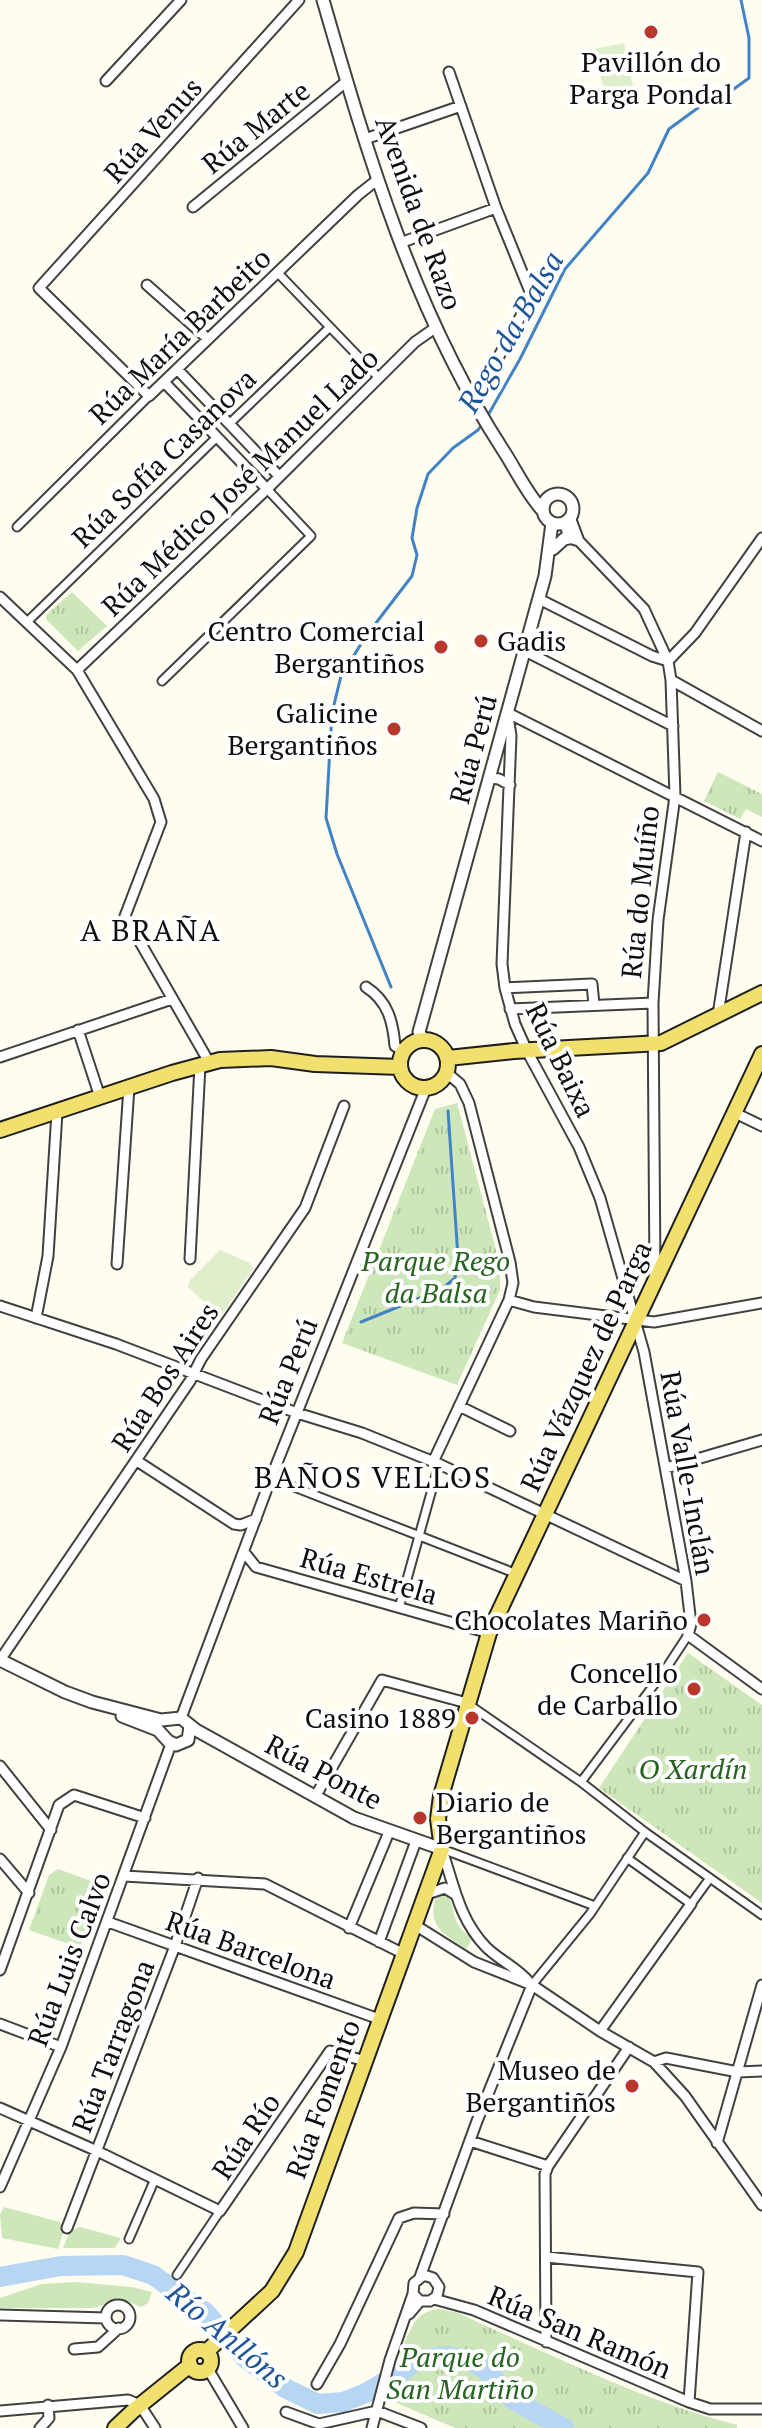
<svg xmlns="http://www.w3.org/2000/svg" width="762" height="2428" viewBox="0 0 762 2428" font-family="'PT Serif',serif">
<defs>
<pattern id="park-tufts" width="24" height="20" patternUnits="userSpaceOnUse" patternTransform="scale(2)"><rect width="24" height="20" fill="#cde7bb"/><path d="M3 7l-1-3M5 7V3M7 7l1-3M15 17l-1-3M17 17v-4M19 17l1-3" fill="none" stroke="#afc5a0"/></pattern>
</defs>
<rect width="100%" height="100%" fill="#fefdf0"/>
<path fill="url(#park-tufts)" d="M72,592L107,626L78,651L46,619V615Z
M718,772L762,794V817L746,809L740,819L704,801Z
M457,1103L500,1265V1290L457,1385L342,1343L435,1109Z
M688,1653L762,1705V1903L599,1788Z
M58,1869L94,1882L100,1893L80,1948L29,1930L49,1875Z
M440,2309L458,2313C547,2353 643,2401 737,2425V2428H455L392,2401L401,2357L399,2352C412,2332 412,2311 440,2309Z"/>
<path fill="#cde7bb" d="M437,1893C456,1895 450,1910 458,1924C461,1930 468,1935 472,1940L466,1949C441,1932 426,1926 437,1893Z
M4,2207L60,2222L64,2230L58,2249L2,2238L0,2215Z
M80,2227L121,2238L115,2248H63L70,2231Z
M75,2282L132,2287L152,2292L148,2303L141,2307L124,2300L92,2308H0V2298L42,2284Z"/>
<path fill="#dfefcc" d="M624,43L634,91L606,98L594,49Z
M220,1250L250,1263L253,1269L223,1313L219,1315L188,1287L190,1280Z"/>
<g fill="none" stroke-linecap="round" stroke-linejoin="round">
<path stroke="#4282c6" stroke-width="3" d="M487,417L520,359L565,269L648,173L669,129L706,102L731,91L749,78V38L741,0
M391,987L337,854L326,818L332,713L341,676L366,636L412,576L417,555L412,538L417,508L428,474L453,448L478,430L483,423
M361,1322L442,1289L455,1278L458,1257L448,1111"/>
<path stroke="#b7d6f3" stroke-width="20" d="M0,2277L61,2266L123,2265L153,2275L206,2313L244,2357L285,2388L318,2404L343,2402L366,2393L402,2372L416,2360L448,2356L468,2360L485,2369L512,2399L564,2428"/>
<g stroke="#414141" stroke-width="11">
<path id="pedestrian" d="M277,272L379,378
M229,424L330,327
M17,527L149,396
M28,621L217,437
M162,681L311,536L267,489
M271,1478L517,1574
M399,1608L439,1464
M468,1704L581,1782L645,1832L762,1915
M581,1782L665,1670L688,1635
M442,1849L595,1906
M627,1858L691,1904L710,1878
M532,1985L590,1914L645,1832
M129,2239L155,2179
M177,2275L220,2211"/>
</g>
<g stroke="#414141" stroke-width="13">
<path id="minor" d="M299,0L39,288L149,396L358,195L377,180
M449,72L496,208L531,294L529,301L481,389L471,397
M106,81L181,0
M365,139L461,106
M193,207L347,81
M400,243L496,208
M147,285L208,339
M177,369L279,476
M164,382L267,489
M570,517L579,541
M564,522L569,538L579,541L644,609L668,661L671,680L675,796L658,920L653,1003L655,1276
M0,597L77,670L154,799L161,822L125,916L209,1062
M539,599L652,656L668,661
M525,651L673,726
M668,661L695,633L762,538
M77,670L267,489L415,342L435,328
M671,680L762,731
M508,713L762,841
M508,716L511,736L502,964L505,988L515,1024L527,1051L579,1147L600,1198L644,1352L686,1581L691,1624L688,1635L762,1689
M490,778L499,779L510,785
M366,987C388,1001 393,1022 395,1046L404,1051
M505,988L592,984L594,1005
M510,1009L653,1003
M718,1015L746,832
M78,1030L100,1097
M0,1057L172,999
M735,1113L762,1126
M190,1259L200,1065
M117,1264L129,1087
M509,1300L534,1307L654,1322L762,1303
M0,1306L116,1344L297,1413L362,1433L439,1464L686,1581
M36,1318L48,1256L57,1112
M459,1406L510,1431
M137,1461L234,1524L241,1525L256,1519
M433,1462L509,1300L513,1283L510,1262L469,1103L460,1084L447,1073
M666,1468L762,1440
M244,1552L256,1567L489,1633
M0,1660L190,1381L201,1359L305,1208L344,1106
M181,1718L271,1478L426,1088
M0,1766L51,1830
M315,1797L382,1680L467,1703
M442,1850C454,1885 459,1919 486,1947C499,1960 518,1968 530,1983
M0,1859L29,1893
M124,1876L265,1884L404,1954
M427,1894L445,1888L456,1895
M108,1922L379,2019
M415,1925L474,1962L532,1985L600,2031L654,2062L685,2096L762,2205
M349,1928L389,1832
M379,1942L416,1841
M0,1970L59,1805L74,1795L145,1818
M0,2024L61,2047
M600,2031L691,1904
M654,2062L666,2058L738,2072L762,2071
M0,2108L97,2151L220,2211L330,2051L365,2061
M470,2141L548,2166
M717,2143L762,1985
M0,2187L61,2047L171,1744
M67,2228L175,1946L198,1878
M546,2257L698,2272L689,2402
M420,2277L477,2121L532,1985
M434,2299L474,2310L689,2402L710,2409H762
M106 2317a12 12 0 1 1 24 0a12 12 0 1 1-24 0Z
M409,2314L420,2301H430L437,2296L439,2287L433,2278L424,2275L414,2283L413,2294L420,2301
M0,2315L106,2318
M546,2342L545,2174L548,2166L629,2047
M74,2349L98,2347L119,2328
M208,2369L243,2428
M317,2384L340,2344L399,2218L414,2213L444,2214
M0,2411L128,2400L140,2405L155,2428
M286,2412L319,2424L377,2411L421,2428
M40,2428L49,2418L48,2405
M372,2428L390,2360L413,2294"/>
</g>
<g stroke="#414141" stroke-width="15">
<path id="tertiary" d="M323,0C368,156 414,313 503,450C516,470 527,494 543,511
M543 509a15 15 0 1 1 30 0a15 15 0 1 1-30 0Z
M553,549L564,539L569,538
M423,1040L419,1032L545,576L552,523
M0,1660L65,1692L92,1702L161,1720L181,1718L196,1730L354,1818L442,1849
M122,1716L158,1730L168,1741L176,1745L188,1740L190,1726"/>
</g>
<g stroke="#1f1f1f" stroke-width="18">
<path id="primary" d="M400 1064a24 24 0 1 1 48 0a24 24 0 1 1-48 0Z
M448,1058L514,1051L661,1043L762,993
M0,1130L172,1073L220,1060L271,1058L315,1064L400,1067
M189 2361a11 11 0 1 1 22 0a11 11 0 1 1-22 0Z
M206,2352L272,2291L296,2252L442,1849L438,1819L441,1796L489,1633L762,1054
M115,2428L134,2410L190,2365"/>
</g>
<use href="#pedestrian" stroke="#fff" stroke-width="7"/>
<use href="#minor" stroke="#fff" stroke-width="9"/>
<use href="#tertiary" stroke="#fff" stroke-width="11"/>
<use href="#primary" stroke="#f1e06d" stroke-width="14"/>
</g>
<g fill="#b7372d" stroke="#fff" stroke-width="3">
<circle cx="651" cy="32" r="8"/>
<circle cx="481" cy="641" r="8"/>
<circle cx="441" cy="647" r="8"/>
<circle cx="394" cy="729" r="8"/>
<circle cx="704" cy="1620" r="8"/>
<circle cx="694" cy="1689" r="8"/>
<circle cx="472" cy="1718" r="8"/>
<circle cx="420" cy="1818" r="8"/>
<circle cx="632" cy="2086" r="8"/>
</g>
<g text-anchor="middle" stroke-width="8" stroke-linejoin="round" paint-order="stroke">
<g font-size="28" fill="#0e0e0e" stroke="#fff" text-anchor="end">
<text x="651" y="72" text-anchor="middle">Pavillón do<tspan x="651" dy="32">Parga Pondal</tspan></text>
<text x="425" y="641">Centro Comercial<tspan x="425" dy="32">Bergantiños</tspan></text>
<text x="497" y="651" text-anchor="start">Gadis</text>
<text x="378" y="723">Galicine<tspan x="378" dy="32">Bergantiños</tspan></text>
<text x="688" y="1630">Chocolates Mariño</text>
<text x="678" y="1683">Concello<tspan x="678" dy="32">de Carballo</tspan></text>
<text x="456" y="1728">Casino 1889</text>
<text x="436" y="1812" text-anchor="start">Diario de<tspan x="436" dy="32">Bergantiños</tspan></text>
<text x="616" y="2080">Museo de<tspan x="616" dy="32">Bergantiños</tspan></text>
</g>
<g font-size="28" fill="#0e0e0e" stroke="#fff">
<text transform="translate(256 127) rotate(-39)" y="10">Rúa Marte</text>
<text transform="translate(153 130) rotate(-48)" y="10">Rúa Venus</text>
<text transform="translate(419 213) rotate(70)" y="10">Avenida de Razo</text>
<text transform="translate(180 336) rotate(-44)" y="10">Rúa María Barbeito</text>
<text transform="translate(164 458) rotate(-44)" y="10">Rúa Sofía Casanova</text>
<text transform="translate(240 482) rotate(-44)" y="10">Rúa Médico José Manuel Lado</text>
<text transform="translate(473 749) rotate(-75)" y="10">Rúa Perú</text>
<text transform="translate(640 892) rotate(-84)" y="10">Rúa do Muíño</text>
<text transform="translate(561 1060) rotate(64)" y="10">Rúa Baixa</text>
<text transform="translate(586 1366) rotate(-65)" y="10">Rúa Vázquez de Parga</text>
<text transform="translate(288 1371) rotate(-68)" y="10">Rúa Perú</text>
<text transform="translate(165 1377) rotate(-57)" y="10">Rúa Bos Aires</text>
<text transform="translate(688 1473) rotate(80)" y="10">Rúa Valle-Inclán</text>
<text transform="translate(369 1576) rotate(16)" y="10">Rúa Estrela</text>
<text transform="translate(324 1772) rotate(28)" y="10">Rúa Ponte</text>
<text transform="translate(251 1950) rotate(20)" y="10">Rúa Barcelona</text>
<text transform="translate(69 1959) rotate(-69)" y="10">Rúa Luis Calvo</text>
<text transform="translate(113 2046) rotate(-69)" y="10">Rúa Tarragona</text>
<text transform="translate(323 2099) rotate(-70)" y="10">Rúa Fomento</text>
<text transform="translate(246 2136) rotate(-56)" y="10">Rúa Río</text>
<text transform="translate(580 2332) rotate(23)" y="10">Rúa San Ramón</text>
</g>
<g font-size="28" font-style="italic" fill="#276321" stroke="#fff">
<text x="436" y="1271">Parque Rego<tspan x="436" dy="32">da Balsa</tspan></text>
<text x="693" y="1779">O Xardín</text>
<text x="460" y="2367">Parque do<tspan x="460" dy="32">San Martiño</tspan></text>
</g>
<g font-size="30" font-style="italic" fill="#1e559a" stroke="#fff">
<text transform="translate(511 332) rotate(-60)" y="10">Rego da Balsa</text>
<text transform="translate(227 2336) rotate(40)" y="10">Río Anllóns</text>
</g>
<g font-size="30" letter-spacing="2" fill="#0e0e0e" stroke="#fff">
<text x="151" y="941">A BRAÑA</text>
<text x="373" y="1488">BAÑOS VELLOS</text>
</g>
</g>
</svg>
